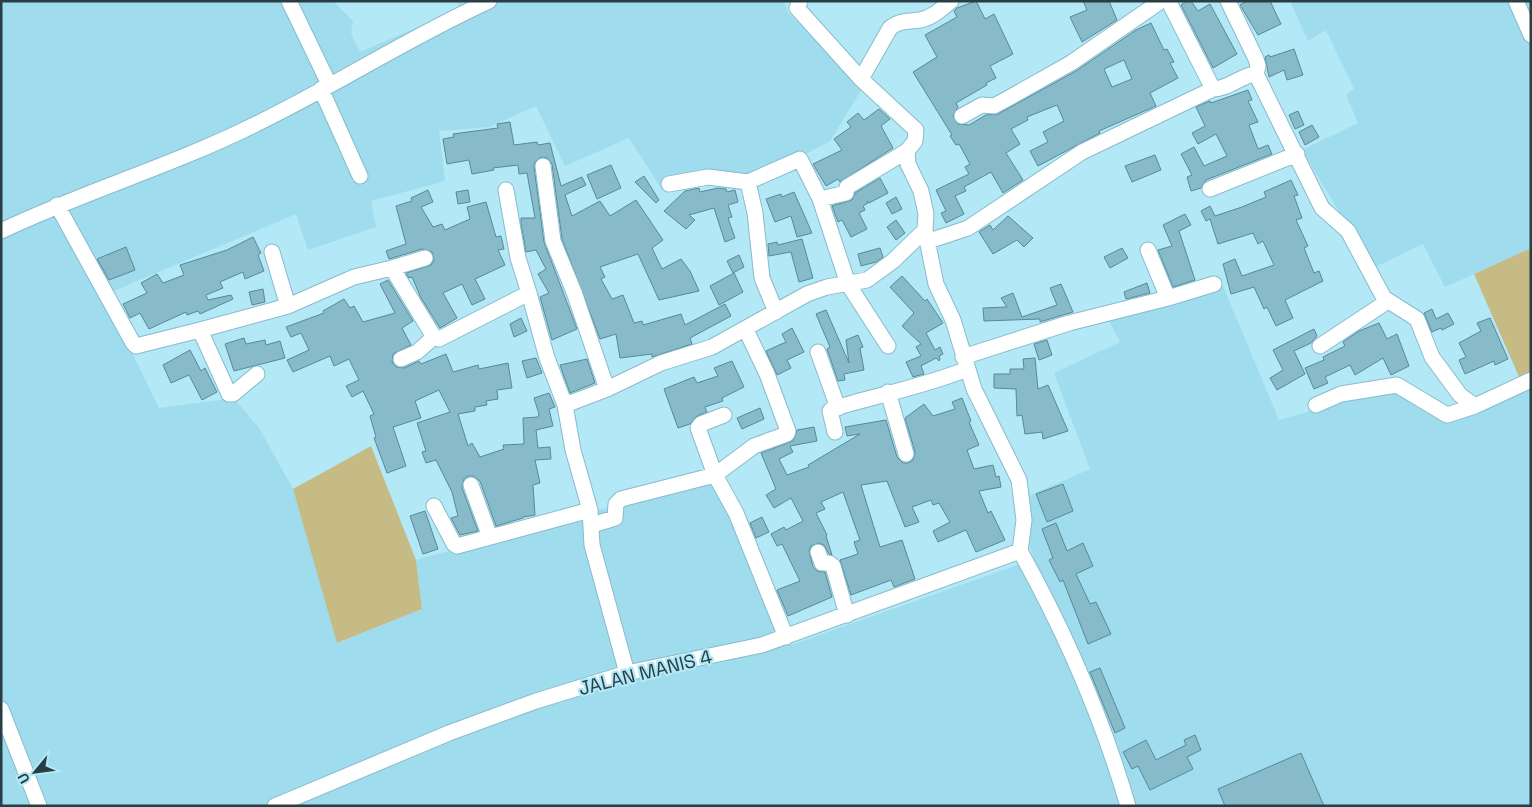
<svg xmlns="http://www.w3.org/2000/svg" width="1532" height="807" viewBox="0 0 1532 807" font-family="'Space Grotesk',sans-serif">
<rect width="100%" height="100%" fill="#b3e8f7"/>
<path fill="#9edcee" d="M1,1H333L353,21L351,33L360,52L460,9L457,1H784L788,13L865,84L830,141L750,183L709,176L661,188L629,138L565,166L536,106L489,127L439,131L445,181L371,201L376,227L308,250L296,214L104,295L159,408L234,398L259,428L293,489L338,643L422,609L416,560L717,478L791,645L1034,559L1027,537L1026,497L1090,469L1054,373L1120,342L1104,311L1222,284L1279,420L1404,385L1451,420L1531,383V806H1Z
M1290,1H1531V248L1445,287L1423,244L1373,268L1302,150L1358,123L1346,95L1354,89L1326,30L1308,41Z"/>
<path fill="#c6bb85" d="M1531,248V383L1523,386L1474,274Z
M371,446L416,560L422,609L337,643L293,489Z"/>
<path fill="#88bbca" stroke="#578997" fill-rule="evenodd" d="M976,1L985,19L994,14L1013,54L990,66L996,78L986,83L987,85L956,103L958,107L953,116L958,124L969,125L986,115L998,114L1076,71L1136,30L1151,23L1164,50L1167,49L1174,62L1170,63L1178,78L1150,93L1156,106L1099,131L1100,133L1038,166L1030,151L1048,142L1043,132L1064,121L1057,105L1027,117L1028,120L1011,129L1020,144L1006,153L1023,180L1003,193L991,172L964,187L966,191L955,196L964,214L946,223L941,213L946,211L936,190L969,174L965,167L970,164L959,144L956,145L950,136L952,135L913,72L937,57L925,35L957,17L954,11L957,8ZM1124,60L1132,79L1112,87L1104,69Z
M1083,1H1109L1117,20L1082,42L1070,17L1087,10Z
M1187,1H1191L1198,11L1210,4L1237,54L1213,68L1181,5Z
M1247,1H1270L1281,24L1258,35L1240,5Z
M1294,49L1303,75L1287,80L1284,70L1269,77L1265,57L1269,55L1270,57Z
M1248,90L1252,100L1248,101L1258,122L1249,125L1258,149L1268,145L1272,154L1206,180L1201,188L1191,191L1187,177L1192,175L1181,154L1194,147L1204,166L1227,156L1216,134L1198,144L1192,133L1205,126L1196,107L1210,101L1211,103Z
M879,109L890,119L881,126L893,148L840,182L838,179L826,186L813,164L842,150L834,139L851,127L847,122L858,113L864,120Z
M1298,111L1304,125L1295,129L1289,115Z
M510,122L514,145L537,142L538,145L550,143L561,186L582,177L586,185L565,195L572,216L600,201L610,216L636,200L663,240L652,248L662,269L681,259L690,271L699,291L659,300L638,254L600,267L605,277L601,279L612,299L623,295L634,323L642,321L643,325L681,314L685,325L725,304L731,316L690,338L692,344L652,357V354L620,358L616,334L600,339L562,239L552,164L547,158L541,157L535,162L534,167L544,242L577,329L552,340L540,297L549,293L538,274L546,269L536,250L526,252L521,224V218H535L527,173L519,174L518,165L493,168L494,170L472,174L469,160L447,164L443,139L454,137L453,134L498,128L497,124Z
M1312,125L1319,137L1305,145L1299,132Z
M1155,155L1161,170L1132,182L1125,166Z
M611,165L621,188L597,199L587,175Z
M644,176L659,200L656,203L635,182Z
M880,178L888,193L869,203L867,201L868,203L863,206L865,210L859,213L867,229L851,237L842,220L838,222L832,206L852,200L855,193Z
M1291,180L1298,195L1294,196L1302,218L1296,220L1308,246L1304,248L1314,273L1319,271L1323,281L1285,300L1293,318L1276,326L1267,307L1264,309L1254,287L1231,294L1223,264L1235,259L1242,276L1274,265L1263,241L1258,244L1253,233L1218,244L1210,219L1206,221L1201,211L1210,206L1215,216L1242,207L1266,197L1264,192Z
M699,188L700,192L718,188L726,189L727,192L735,190L738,202L728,205L732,217L728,218L735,238L725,242L714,208L689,215L695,220L686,229L664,211L685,191Z
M428,190L433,202L421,207L433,227L442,224L445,230L470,219L467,207L486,202L496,237L501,236L504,249L498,250L505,265L475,279L485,299L472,305L462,284L443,293L457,318L440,328L421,298L412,277L409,278L406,273L431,265L434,260L432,252L422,249L389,259L386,251L406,244L396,206L412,201L411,198Z
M468,190L470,202L458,204L456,192Z
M794,192L812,233L797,237L791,216L775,222L766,199L781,194L782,197Z
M896,197L902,209L892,214L886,203Z
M1185,214L1191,225L1179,231L1195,280L1173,287L1158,250L1172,246L1163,225Z
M1008,216L1033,238L1024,247L1017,240L993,254L979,232L990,225L993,230Z
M896,220L905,233L896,240L887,227Z
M253,237L261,253L258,255L264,271L245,279L243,272L220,282L223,288L206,295L208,300L231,295L233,299L200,314L198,311L187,315L186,312L149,329L140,313L130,318L123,304L147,293L141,283L157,274L163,283L184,275L180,265L227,250Z
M802,239L813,278L799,282L791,252L769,256L768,244L777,242L778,245Z
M126,247L135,270L109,280L97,259Z
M880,248L883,257L876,262L861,266L858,254Z
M1122,248L1128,258L1110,268L1104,257Z
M739,255L744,267L733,273L727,261Z
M734,273L743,292L719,305L710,286Z
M902,276L925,301L927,299L943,323L926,333L935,350L940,347L943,354L939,356L940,359L939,361L936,358L921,366L924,374L913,377L906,362L921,356L916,347L921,344L902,326L914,313L890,287Z
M388,280L413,321L402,328L411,345L393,354L392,362L396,367L404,368L419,361L421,364L446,354L453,372L478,365L479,369L508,363L512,388L497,390L498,399L486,401L487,405L475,407V411L458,414L468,446L472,443L480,457L504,449L503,445L524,444L523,418L538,417L539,414L534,398L549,393L555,407L549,409L553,426L536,430L538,448L550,447L551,459L535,460L540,483L533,485L535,515L523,517V518L496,526L480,481L473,476H468L464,479L462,488L478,531L460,535L451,518L458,516L452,492L436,460L426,463L422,452L426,451L417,423L450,412L439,390L415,401L421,418L393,427L406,466L387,473L374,438L376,437L370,416L374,414L363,391L352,397L346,386L359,380L349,359L334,366L330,356L293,372L287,360L309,350L301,333L291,337L286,327L324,313L323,311L344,299L350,308L354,306L363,322L395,313L380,284Z
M1147,283L1150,293L1126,299L1124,292Z
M1061,284L1073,312L1040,322V319L984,321L983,308L1007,307L1001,298L1013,293L1022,317L1057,305L1050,288Z
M263,289L265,302L252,305L249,292Z
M1432,309L1436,319L1448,313L1454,324L1442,330L1441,328L1432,332L1424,313Z
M826,310L849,363L846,340L858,335L863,347L860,348L864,370L844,374L845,380L838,381L827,349L830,347L816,314Z
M521,318L527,331L514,337L510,324Z
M1490,318L1508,359L1495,365L1494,361L1465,374L1459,360L1466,357L1459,343L1481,331L1477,323Z
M1379,323L1387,339L1397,334L1409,366L1391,375L1383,358L1355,375L1350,365L1325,377L1328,383L1314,389L1305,368L1324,360L1323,357L1345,346L1343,342L1359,331Z
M792,328L804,352L787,360L791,368L777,375L766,351L786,342L782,334Z
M1314,329L1317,336L1311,343L1294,351L1305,374L1277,390L1270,378L1283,370L1273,350Z
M244,338L246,344L265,340L266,345L280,341L285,358L234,371L225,344Z
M1047,340L1052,355L1039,360L1034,344Z
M190,350L201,371L205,368L217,392L202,400L189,375L171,383L163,365Z
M536,358L542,373L527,378L522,361Z
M1035,358L1038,389L1048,385L1068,431L1043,439L1042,432L1025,434L1022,415L1017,416L1016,389L994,388V374H1010V369H1024L1023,359Z
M587,359L595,383L570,393L560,365Z
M732,361L744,387L722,398L723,401L705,407L707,412L697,416L690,424L678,428L664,389L694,377L697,383L718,376L714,368Z
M962,398L971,421L969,422L979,445L967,450L974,469L993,465L996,477L999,476L1001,487L979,491L988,513L991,511L1005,540L976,552L966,530L938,542L933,531L950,522L939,503L933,505L931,500L912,507L919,522L905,527L887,481L861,485L880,547L902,540L915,579L894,587L891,580L851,595L840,560L858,554L854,542L860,540L843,492L821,502L825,509L816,513L827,535L826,536L832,555L829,554L824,545L819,543L811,546L809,551L813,567L817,571L825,572L832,597L788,616L777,590L800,581L782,544L777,546L771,534L784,527L786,530L803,521L791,498L774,508L766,495L776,489L761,453L793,441L797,430L814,427L817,441L790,446L793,452L779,459L787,475L809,467L808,465L860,434L847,436L845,427L886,420L897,457L903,463H908L913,460L915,452L905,418L924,404L933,416L955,409L952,402Z
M760,408L764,419L742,429L737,418Z
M1063,484L1073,511L1047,522L1036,494Z
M425,511L438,549L423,554L410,516Z
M762,517L769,532L756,538L750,523Z
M1056,523L1067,551L1083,543L1093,566L1076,574L1090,604L1096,602L1111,634L1088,644L1063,580L1060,582L1049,560L1053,558L1042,529Z
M1100,668L1125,728L1115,733L1090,672Z
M1195,735L1201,750L1187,757L1193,769L1150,790L1138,766L1132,769L1123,752L1146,740L1156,760L1186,745L1184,740Z
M1301,753L1324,806H1225L1218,789Z"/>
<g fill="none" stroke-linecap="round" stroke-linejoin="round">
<g stroke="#87bbca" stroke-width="17">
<path id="minor" d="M289,1L329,84
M800,1L797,8L861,79L916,130L915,141L907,151L908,164L921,191L926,214L925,230L936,284L953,320L974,389L1019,480L1024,520L1020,551
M1228,1L1256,59L1258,66L1256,74L1322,208L1348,231L1384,298L1417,319L1432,357L1460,395L1475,406
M1516,1L1531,35
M1169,2L1213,89
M861,79L890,28C900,20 908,22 920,20C932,18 941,9 951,1
M321,89L360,176
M962,116L982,105L994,106L1007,99L1071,63L1158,3
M543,166L553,241L574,292L607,389
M748,182L755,213L762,278L776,312
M669,184L708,177L748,182L800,159L820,199L848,284L888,346
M847,187L907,151
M1210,189L1297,154
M506,190L518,258L529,293
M820,199L846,193
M57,205L133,343L136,346L200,330L229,394H233L257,374
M1,231C83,192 171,166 252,126C333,87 408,38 489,1
M929,241L968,228L1082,152L1213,89C1229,89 1241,75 1256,74
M1148,250L1168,298
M272,252L288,306
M392,268L425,258
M200,330L288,306L354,277L392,268L434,337L439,339L529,293L547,358L565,405L573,450L590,510L592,545L627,673
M1320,346L1388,301
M818,352L838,408
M963,357L1069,323L1168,298L1214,284
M401,359L417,352L434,337
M888,392L906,454
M565,405L607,389L661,363L712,347L807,294L827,287L867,280L893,261L925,230
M1316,405L1341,394L1397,385L1447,415L1475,406L1531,380
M724,415L701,424L698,428L715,475L736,513L786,637
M835,432L830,411L832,409C877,395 923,387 967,369
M471,485L490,537
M434,506L454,544L457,546L590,510
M592,525L615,518L616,504L621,499L715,475L754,446L787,434L788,431L767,374L746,330
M1020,551C1065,632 1102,717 1128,806
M818,552L822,563H829L833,566L847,615
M1,709L39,806
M275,806L449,733L536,701L627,673L762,645L1020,551"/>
</g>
<use href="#minor" stroke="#fff" stroke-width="15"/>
</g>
<g text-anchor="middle" stroke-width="4.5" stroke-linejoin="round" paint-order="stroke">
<g font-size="19" fill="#283e44" stroke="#b3e8f7">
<text transform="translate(645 672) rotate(-14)" y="7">JALAN MANIS 4</text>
</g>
</g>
<rect width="1532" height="807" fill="none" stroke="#283e44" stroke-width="5"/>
<g transform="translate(35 772) rotate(241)" stroke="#b3e8f7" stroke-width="4" paint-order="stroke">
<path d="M0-4L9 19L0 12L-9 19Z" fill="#283e44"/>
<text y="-8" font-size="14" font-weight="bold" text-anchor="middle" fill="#283e44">U</text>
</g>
</svg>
